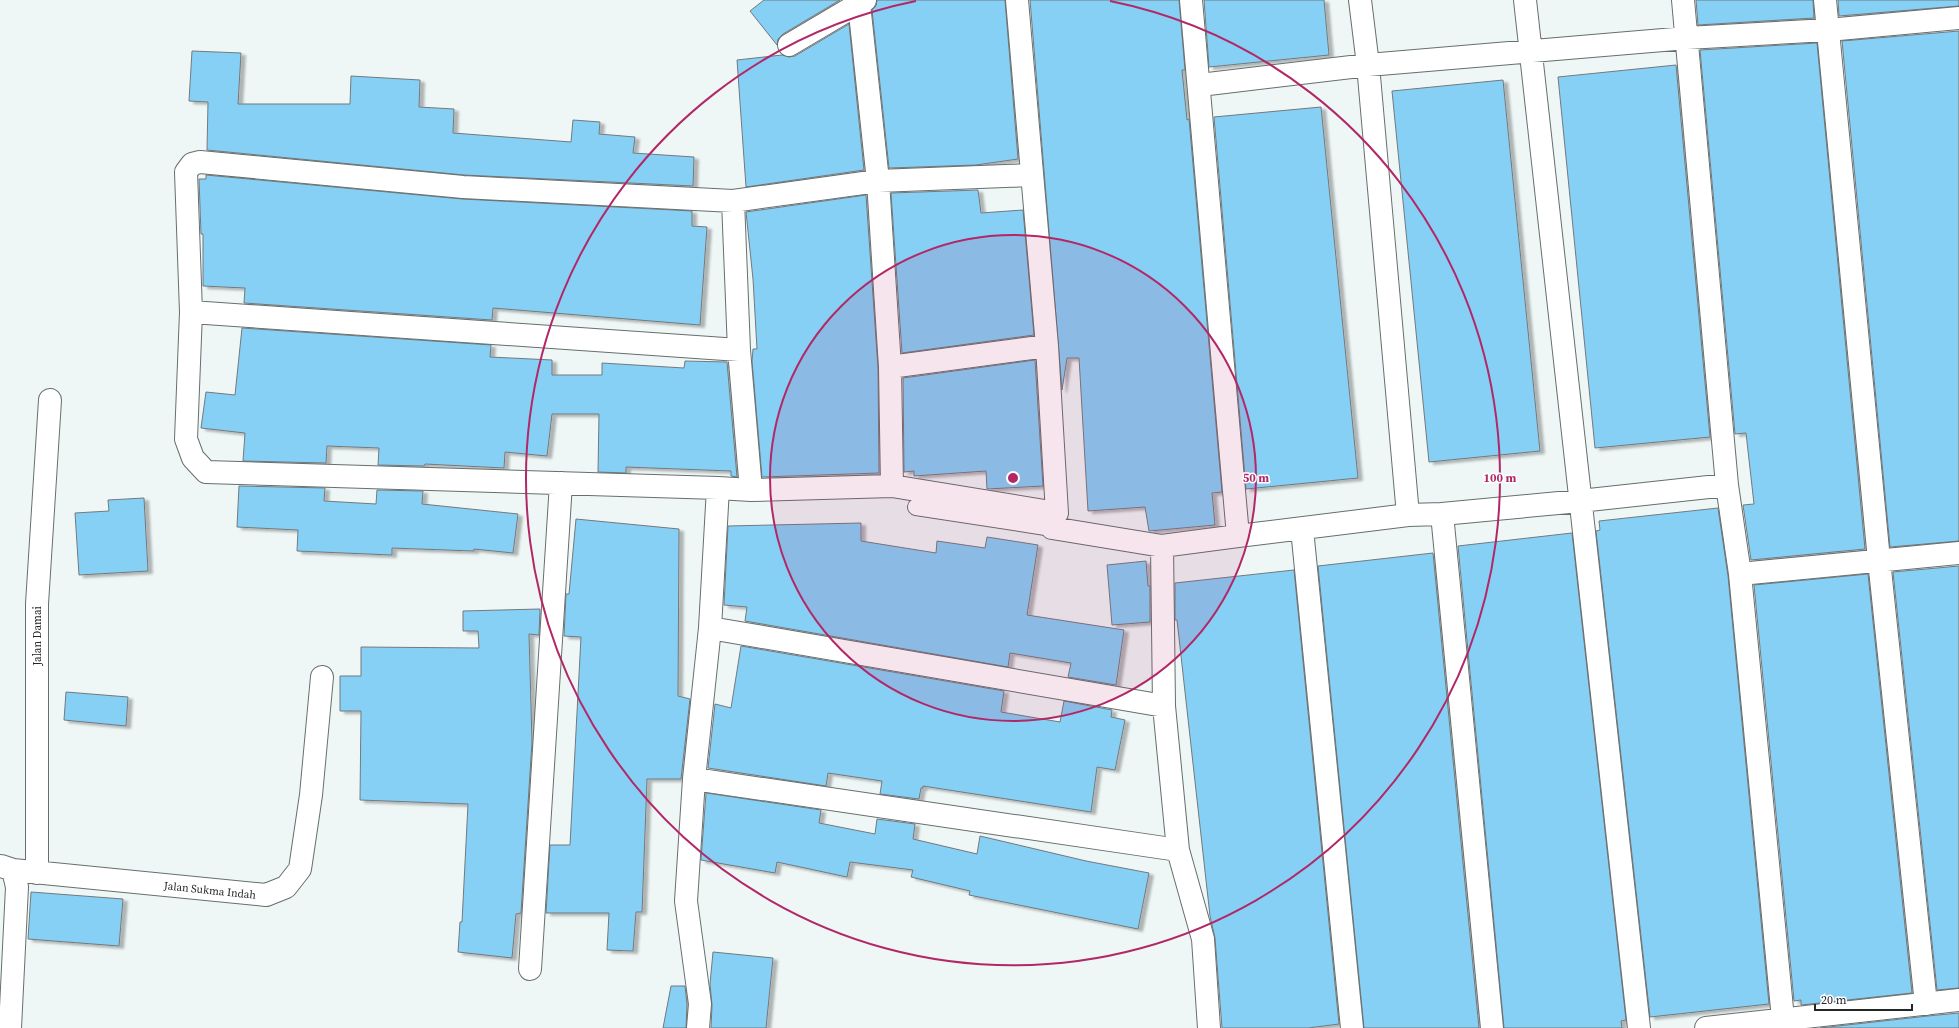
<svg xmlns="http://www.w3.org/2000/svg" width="1959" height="1028" viewBox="0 0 1959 1028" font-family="'Source Serif 4',serif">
<defs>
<filter id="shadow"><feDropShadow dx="4.5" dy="2.5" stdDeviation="1" flood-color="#0004"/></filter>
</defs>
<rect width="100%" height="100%" fill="#eef6f6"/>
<path fill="#86d0f5" stroke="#73797d" filter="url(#shadow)" d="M764,0H840L783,34L778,39L777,45L750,11Z
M877,0H1005L1018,159L976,165L889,168L872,10L876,6Z
M1030,0H1179L1185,70H1182L1187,120L1189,119L1222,492L1212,493L1215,525L1149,531L1145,507L1088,511L1079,358H1067L1062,390Z
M1204,0H1324L1329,55L1209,67Z
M1696,0H1813L1814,18L1698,25Z
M1838,0H1959V6L1839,16Z
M849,24L864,170L746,187L737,60L782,55L789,57L795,56Z
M1959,31V541L1890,547L1842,41Z
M1817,43L1865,549L1751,560L1743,505L1754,504L1746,433L1735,434L1700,50Z
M192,51L241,53L238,104H350L351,76L420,80L419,107L454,109L453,133L571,142L573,120L600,122L599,134L635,137L633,153L694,157L693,186L464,175L207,150L208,102L189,101Z
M1676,65L1710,437L1595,448L1558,77Z
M1503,80L1540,451L1429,462L1392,91Z
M1321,107L1358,478L1246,489L1214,117Z
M206,175L462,199L692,211V226L707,227L700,325L493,308L492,320L244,303L245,288L203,286V234H201L199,179H206Z
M978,190L981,213L1023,210L1034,335L902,353L891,193Z
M866,195L878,368L879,473L762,477L752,361L753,349H757L753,279L746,212Z
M242,328L491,345L490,357L552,360V375H602V363L684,368L685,361L727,362L737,477L731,476V471L626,467V473L598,472L599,414H552L547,456L505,452L504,468L425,464L424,466L378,465L379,448L327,446L326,463L243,461L245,433L201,428L206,392L235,395Z
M1035,360L1043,486L987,489L986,471L914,476V471L904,472L903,378Z
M239,486L325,488L324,501L376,504L377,490L423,491L422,504L518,514L513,553L474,549V551L392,548V555L297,551L298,530L237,527Z
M144,498L148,571L79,575L75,513L109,511L108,500Z
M1718,508L1728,576L1769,1004L1650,1017L1596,531L1600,530L1599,521Z
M576,519L679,529L678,696L690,699L681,779H647L642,912H636L633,951L607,950L609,913H546L550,845H570L581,637L564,636L566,594H569Z
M861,523V541L936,553L937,541L985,548L987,537L1038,545L1027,615L1124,630L1116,685L1068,677L1071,663L1010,653L1008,667L745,621L747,607L724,605L728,526Z
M1572,533L1626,1020L1621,1021L1622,1028H1504L1458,546Z
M1433,553L1479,1028H1364L1318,566Z
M1146,561L1148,586H1150V622L1112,625L1107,565Z
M1959,566V988L1937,990L1893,572Z
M1294,570L1339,1024L1308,1028H1222L1215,938L1210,916L1177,620H1175V583Z
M1868,574L1912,993L1801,1005V1000L1794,1001L1754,585Z
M540,609L539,635L529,634L532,742L521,913L516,914L512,958L458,952L460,922H462L468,804L360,800L361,711H340V676H361V647L479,648L478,631H463V611Z
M741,646L1004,691L1001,712L1060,722L1064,701L1112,710L1111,717L1125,720L1115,770L1097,767L1091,812L923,786V788H921L919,799L880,794L882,781L828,773L826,786L708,768L715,704L731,708Z
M66,692L128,697L126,726L64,720Z
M706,793L821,810L819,823L875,834L877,819L915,824L913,839L977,854L980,836L1086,861L1149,873L1138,929L969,895L970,891L911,877L913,870L850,862L847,877L777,862L775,873L701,860Z
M31,892L123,899L119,946L28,939Z
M713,952L773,958L766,1028H711L712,1005L710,984Z
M671,986H685L687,1004L686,1028H663Z
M1959,1013V1028H1820L1928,1016Z"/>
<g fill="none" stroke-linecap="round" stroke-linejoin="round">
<g stroke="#676e6e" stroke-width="18">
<path id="service" d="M916,507L1052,528L1055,518"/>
</g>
<g stroke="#676e6e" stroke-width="24">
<path id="minor" d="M1191,0L1238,536L1162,546L1164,706L1178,850L1203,939L1209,1028
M1360,0L1368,65L1408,515
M1525,0L1639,1028
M1683,0L1727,485L1740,574L1783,1019
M1825,0L1879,560L1926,1004
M859,4L878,181L890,367L892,486
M789,45L865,0
M1200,85L1368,65L1687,38L1828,30L1959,18
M733,201L739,350L751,490
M191,312L739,350
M890,367L1047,346
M718,488L751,490L892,486L1057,513L1047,346L1017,0
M1442,514L1492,1028
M1052,528L1162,546
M1302,529L1352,1028
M1238,536L1408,515L1442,514L1580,501L1727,485
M1740,574L1959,553
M710,628L1164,706
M694,779L1178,850
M1,866L13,870L17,887L10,1028
M13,870L266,895L286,887L300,869L311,795L322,677
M37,873V604L50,400
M530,969L561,483
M698,1028L700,1004L686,901L694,779L710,628L718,488L206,472L193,458L186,439L191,312L186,172L192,164L200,162L463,187L733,201L878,181L1031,175
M1706,1028L1959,1000"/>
</g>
<use href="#service" stroke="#fff" stroke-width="16"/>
<use href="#minor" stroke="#fff" stroke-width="22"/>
</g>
<circle cx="1013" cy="478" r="243" fill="#b22867" fill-opacity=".12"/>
<g fill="none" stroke="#b22867" stroke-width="2">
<circle cx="1013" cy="478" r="243"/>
<path d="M1110 1A487 487 0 1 1 916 1"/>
</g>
<g text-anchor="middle" stroke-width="3" stroke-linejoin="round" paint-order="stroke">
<g font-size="11" fill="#232627" stroke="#fff">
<text transform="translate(37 636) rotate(-90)" y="4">Jalan Damai</text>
<text transform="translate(210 890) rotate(6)" y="4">Jalan Sukma Indah</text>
</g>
</g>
<circle cx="1013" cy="478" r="6" fill="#b22867" stroke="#fff" stroke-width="2"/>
<g font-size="12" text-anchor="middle" font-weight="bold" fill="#b22867" stroke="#fff" stroke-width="3" stroke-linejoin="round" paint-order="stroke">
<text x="1256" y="482">50 m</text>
<text x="1500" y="482">100 m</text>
</g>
<path d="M1815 1004v6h97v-6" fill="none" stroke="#232627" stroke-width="2"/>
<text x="1821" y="1004" font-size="12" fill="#232627" stroke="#ffffff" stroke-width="3" paint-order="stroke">20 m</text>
</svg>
